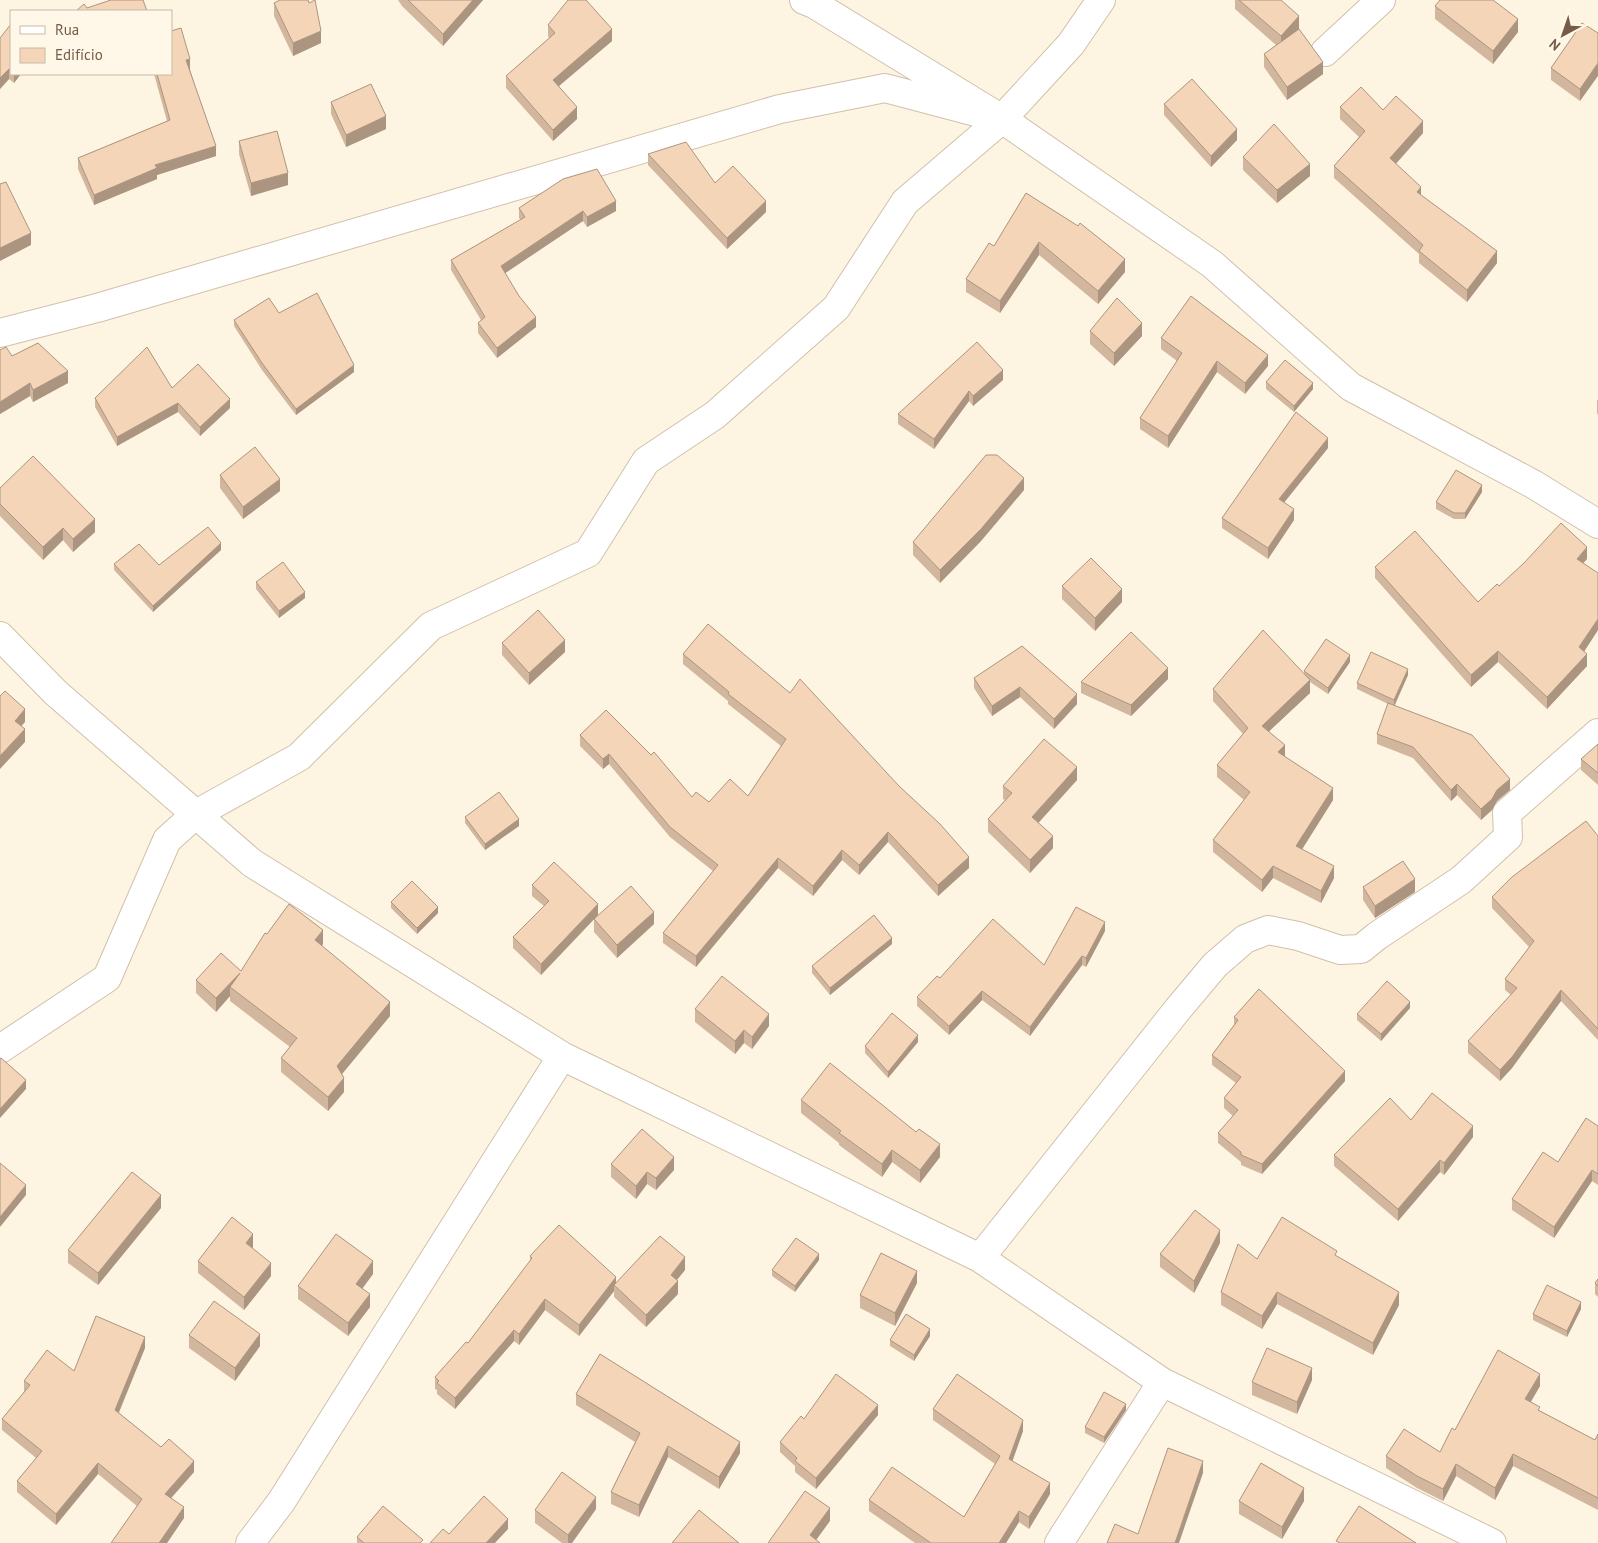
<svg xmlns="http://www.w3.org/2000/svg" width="1598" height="1543" viewBox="0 0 1598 1543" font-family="'PT Sans',sans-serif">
<rect width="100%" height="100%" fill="#fdf5e2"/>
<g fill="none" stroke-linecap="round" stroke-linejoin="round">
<g stroke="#d1c0ab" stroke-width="30">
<path id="street" d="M804,0L814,4L1002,119L1212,264L1351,387L1533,484L1598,524
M1325,52L1381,0
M0,333L97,308L780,109L885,88L1002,119
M0,636L56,693L252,863L562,1056L980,1258L1162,1382L1492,1543
M0,1049L107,978L167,840L196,814L299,757L431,626L588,553L646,461L715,415L836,308L905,202L1002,119L1071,44L1101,0
M980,1258L1178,1009L1215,965L1245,939L1268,930L1298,936L1340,950L1361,949L1377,936L1461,880L1508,837L1507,813L1598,733
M250,1543L281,1502L562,1056
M1059,1543L1162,1382"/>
</g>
<use href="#street" stroke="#fff" stroke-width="28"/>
</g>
<path fill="#d2b79e" d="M398,0H483L443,46L402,6Z
M1235,0H1281L1299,29L1297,30L1323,74L1287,100L1264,67V54L1276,45L1235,9Z
M274,3L321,43L293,56L274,16Z
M1435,6L1518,32L1493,64L1435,19Z
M1582,23L1580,101L1551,80V68Z
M11,24V74H21L14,83L9,79L0,89Z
M548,25L612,41L559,86L577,119L553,141L506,88V76L549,38L548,36Z
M190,69L216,156L157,175V179L94,205L78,169V158L167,121L154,74H171Z
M331,102L386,129L346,147L331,114Z
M1164,104L1237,140L1211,167L1164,115Z
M1340,107L1383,110L1423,133L1396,164L1421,195L1497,263L1467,302L1419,263V254L1334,178V166L1359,137L1340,119Z
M239,141L288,185L251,196L239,154Z
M648,154L715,183L766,212L727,249L648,165Z
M1243,157L1310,176L1277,203L1243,170Z
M1026,193L1125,272L1098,304L1039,255L1000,313L966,292V279L994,246Z
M519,208L616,211L587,227L583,221L505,273L536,327L497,358L478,333V323L481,320L451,270V260L521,220L519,218Z
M279,313L354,372L296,415L262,370L234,326V320Z
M1090,331L1142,336L1114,366L1090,344Z
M1161,338L1268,366L1245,394L1217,372L1168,448L1140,429V418L1177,361L1161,349Z
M0,350L12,356L68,383L33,402L30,396L0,414Z
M1003,380L973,406L969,401L934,449L898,424V414Z
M1266,382L1313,389L1294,412L1266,389Z
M172,388L230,408L200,436L178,412L117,446L95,407V398Z
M1598,399V415L1597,413V401Z
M1328,448L1284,502L1294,520L1268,559L1222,528V518Z
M220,475L280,491L243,519L220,488Z
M0,488L95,532L73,552L63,540L43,560L0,516Z
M1024,490L981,541L940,583L913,555V542Z
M1482,492L1465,519H1454L1436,509V502Z
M221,550L153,612L114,570V564L159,565Z
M1587,559L1583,563L1598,630L1584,652L1587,666L1547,709L1498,662L1471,687L1375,578V567L1478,602L1499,586Z
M256,582L305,598L279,618L256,589Z
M1062,586L1122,602L1095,631L1062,599Z
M502,643L565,652L529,685L502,655Z
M1022,646L1077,704L1054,729L1020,697L992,716L974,688V678Z
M683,654L969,868L938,896L888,842L859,875L842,860L813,896L778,868L696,967L663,943V933L713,871L670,837L609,764L603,769L580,746V735L692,797L709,802L748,796L781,746L728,704V701L683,664Z
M1350,662L1328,694L1310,682V693L1269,731L1285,757L1333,800L1302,849L1334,878L1321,903L1273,878L1262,892L1213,852V840L1244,800L1217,777V765L1243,734L1213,701V689L1304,674V671Z
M1408,675L1395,705L1510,790L1497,801L1492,810L1481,820L1457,795L1451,801L1413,758L1377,744V734L1388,704L1357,689V683Z
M1168,679L1131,716L1081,693V682Z
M1598,744V785L1581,770V759Z
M1077,780L1038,823L1053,848L1030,873L988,832V819L1005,800L1003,799V786Z
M465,817L519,826L485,850L465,823Z
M1598,836V1040L1561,1001L1512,1068L1500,1081L1468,1053V1041L1511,995L1505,990V979L1529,947L1492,908V897Z
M532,885L598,915L541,975L513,948V937L544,906L532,896Z
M1363,887L1415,892L1375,918L1363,900Z
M391,902L438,913L417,934L391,908Z
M594,919L654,924L617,958L594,932Z
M1105,931L1086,967L1082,965L1030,1036L982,1000L949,1035L917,1006V997L940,978L1044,965Z
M267,934L323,944L322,946L390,1016L342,1074L344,1092L328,1111L281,1072V1058L290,1047L230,1001V996L216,1012L196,993V980L241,971Z
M892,944L830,995L812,973V966Z
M1410,1008L1381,1041L1357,1020V1014Z
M695,1009L769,1026L752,1049L744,1043L735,1054L695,1022Z
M1234,1017L1345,1081L1262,1174L1241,1165V1162L1218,1143V1133L1233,1116L1224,1108V1098L1236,1083L1212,1065V1055L1234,1025Z
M918,1042L888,1078L865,1053V1046Z
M801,1100L940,1157L920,1183L892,1162L882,1177L839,1145V1143L801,1113Z
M1411,1120L1473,1137L1444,1175L1440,1172L1398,1221L1334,1166V1155Z
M1598,1126V1185L1592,1181L1554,1238L1512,1210V1199L1558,1162Z
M611,1164L674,1170L656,1190L647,1184L636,1199L611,1177Z
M161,1208L98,1285L68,1263V1250Z
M1220,1243L1194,1293L1160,1267V1254Z
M253,1247L252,1248L271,1276L244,1310L198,1273V1261Z
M530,1256L616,1283L685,1270L677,1280L678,1294L646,1327L614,1297V1291L579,1336L545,1310L519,1345L514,1341L455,1409L437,1394V1390L435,1389V1377L468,1343L530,1262Z
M1337,1257L1399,1305L1373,1355L1277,1304L1262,1329L1221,1305V1292L1257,1259Z
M819,1260L795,1292L772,1276V1270Z
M373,1274L362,1289L370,1307L348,1336L298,1299V1286Z
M1598,1279V1297L1595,1294V1283Z
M917,1283L895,1326L860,1308V1295Z
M1581,1309L1567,1337L1533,1320V1314Z
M189,1335L260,1346L235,1381L189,1348Z
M930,1336L914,1361L890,1346V1340Z
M145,1348L119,1413L161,1447L194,1472L171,1498L184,1518L167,1543H111L137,1506L98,1474L56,1525L17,1492V1481L36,1458L2,1430V1419L24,1392V1381L74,1371Z
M1312,1380L1297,1414L1252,1395V1382Z
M1540,1386L1531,1402L1540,1411L1595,1440L1598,1434V1510L1513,1466L1495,1500L1456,1476L1443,1501L1417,1488L1386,1468V1456L1440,1452L1455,1430Z
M576,1394L740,1453L719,1489L668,1457L639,1517L611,1504V1492L635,1442L576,1405Z
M933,1409L1023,1431L1012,1461L1050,1494L1029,1529L1019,1522L1006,1543H915L869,1511V1500L964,1517L995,1464L933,1420Z
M1126,1410L1104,1443L1085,1433V1427Z
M878,1415L816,1489L795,1472V1466L780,1452V1442L804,1419Z
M1239,1501H1304L1282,1539L1239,1514Z
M596,1509L572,1543H562L535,1523V1510Z
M357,1537L423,1543H357Z"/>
<path fill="#ab9581" d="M473,0H483L443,46V34Z
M1299,16V29L1281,49V36Z
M1518,19V32L1493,64V51Z
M612,29V41L553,91V80Z
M321,31V43L293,56V43Z
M190,59V69L186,70V60Z
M1323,62V74L1287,100V87Z
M1598,63V76L1580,101V89Z
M9,69V79L0,89V78Z
M14,74H21L14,83Z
M577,107V119L553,141V130Z
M386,116V129L346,147V135Z
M1423,121V133L1390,170V158Z
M1237,129V140L1211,167V156Z
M216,146V156L157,175V179L94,205V195L155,165Z
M1310,164V176L1277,203V190Z
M288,173V185L251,196V183Z
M1421,187V199L1417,192Z
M616,201V211L587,227V217Z
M766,201V212L727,249V238Z
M583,211V221L501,276V266Z
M31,233V245L0,261V248Z
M1039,242V255L1000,313V301Z
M1497,251V263L1467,302V290Z
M1125,259V272L1098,304V291Z
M536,317V327L497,358V348Z
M1142,323V336L1114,366V353Z
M1268,355V366L1245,394V383Z
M1217,361V372L1168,448V436Z
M354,365V372L296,415V409Z
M1003,370V380L973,406V396Z
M68,371V383L33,402V390Z
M30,383V396L0,414V402Z
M1313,383V389L1294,412V406Z
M969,391V401L934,449V439Z
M230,399V408L200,436V427Z
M178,403V412L117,446V437Z
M1328,438V448L1279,509V499Z
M1024,478V490L981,541L940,583V570Z
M280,479V491L243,519V507Z
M1482,485V492L1465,519V513Z
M1294,509V520L1268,559V548Z
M95,519V532L73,552V539Z
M63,528V540L43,560V547Z
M221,543V550L153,612V606Z
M1587,547V559L1577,570V559Z
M1122,589V602L1095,631V618Z
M305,592V598L279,618V611Z
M1598,619V630L1579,659V647Z
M565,640V652L529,685V673Z
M1498,651V662L1471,687V675Z
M1587,654V666L1547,709V697Z
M1350,655V662L1328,694V688Z
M1168,668V679L1131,716V705Z
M1408,669V675L1394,706V700Z
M1310,680V693L1262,738V726Z
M1020,687V697L992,716V706Z
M1077,694V704L1054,729V719Z
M25,709V722L15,733V721Z
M25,729V742L0,769V756Z
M1285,745V757L1278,752Z
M609,754V764L603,769V759Z
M1077,767V780L1032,830V817Z
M1510,779V790L1497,801L1492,810L1481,820V809L1497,790Z
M1457,784V795L1451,801V790Z
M1333,788V800L1296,859V846Z
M519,819V826L485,850V844Z
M888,832V842L859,875V865Z
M1053,836V848L1030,873V860Z
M842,850V860L813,896V886Z
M969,857V868L938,896V885Z
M778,858V868L696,967V956Z
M1273,866V878L1262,892V880Z
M1334,866V878L1321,903V891Z
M1415,879V892L1375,918V906Z
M598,904V915L541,975V964Z
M438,907V913L417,934V928Z
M654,912V924L617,958V945Z
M1105,922V931L1086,967V958Z
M323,930V944L315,954V940Z
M892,938V944L830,995V988Z
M1082,956V965L1030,1036V1027Z
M240,973L230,987V996L216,1012V998Z
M1561,990V1001L1512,1068L1500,1081V1070Z
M982,991V1000L949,1035V1026Z
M390,1002V1016L337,1080V1066Z
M1410,1002V1008L1381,1041V1034Z
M769,1014V1026L752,1049V1037Z
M744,1030V1043L735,1054V1041Z
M918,1035V1042L888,1078V1072Z
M1345,1071V1081L1262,1174V1164Z
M344,1078V1092L328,1111V1097Z
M26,1080V1089L0,1118V1109Z
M1473,1126V1137L1444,1175V1163Z
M940,1144V1157L920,1183V1170Z
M892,1150V1162L882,1177V1164Z
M674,1157V1170L656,1190V1178Z
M1440,1160V1172L1398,1221V1209Z
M1592,1170V1181L1554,1238V1227Z
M647,1172V1184L636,1199V1186Z
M26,1185V1195L0,1227V1217Z
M161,1195V1208L98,1285V1273Z
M1220,1230V1243L1194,1293V1281Z
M253,1234V1247L246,1256V1243Z
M819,1254V1260L795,1292V1286Z
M685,1257V1270L671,1287V1275Z
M373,1261V1274L356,1297V1284Z
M271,1263V1276L244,1310V1297Z
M917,1271V1283L895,1326V1313Z
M616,1277V1286L614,1285V1291L579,1336V1325Z
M678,1281V1294L646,1327V1315Z
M1277,1292V1304L1262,1329V1316Z
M1399,1292V1305L1373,1355V1343Z
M370,1294V1307L348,1336V1323Z
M545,1299V1310L519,1345V1334Z
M1581,1302V1309L1567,1337V1331Z
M930,1329V1336L914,1361V1355Z
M514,1330V1341L455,1409V1398Z
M260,1334V1346L235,1381V1368Z
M145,1337V1348L115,1421V1410Z
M1312,1368V1380L1297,1414V1402Z
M1540,1374V1386L1525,1411V1399Z
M1126,1404V1410L1104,1443V1437Z
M878,1405V1415L816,1489V1478Z
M1023,1420V1431L1009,1471V1459Z
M740,1442V1453L719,1489V1477Z
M668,1446V1457L639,1517V1505Z
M1513,1454V1466L1495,1500V1488Z
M194,1461V1472L165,1505V1494Z
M1203,1461V1473L1179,1543H1175Z
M98,1463V1474L56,1525V1514Z
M1456,1464V1476L1443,1501V1489Z
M1050,1483V1494L1029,1529V1517Z
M1304,1488V1501L1282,1539V1527Z
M596,1497V1509L572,1543H568V1535Z
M184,1507V1518L167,1543H159Z
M830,1508V1521L814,1543L810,1535Z
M1019,1511V1522L1006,1543H999Z
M508,1519V1529L495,1543H486Z"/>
<path fill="#f4d5b8" stroke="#ab9581" d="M111,0H143L147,11H76L84,4L87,8Z
M280,0H308L309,3L315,0L321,31L293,43L274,3Z
M408,0H473L443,34Z
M568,0H586L612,29L553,80L577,107L553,130L506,76L555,33L548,25Z
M1239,0H1281L1299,16L1281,36Z
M1440,0H1493L1518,19L1493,51L1435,6Z
M1582,23L1598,33V63L1580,89L1551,68Z
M11,24V70L9,69L0,78V38Z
M181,28L190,59L186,60L216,146L155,165L157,168L94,195L78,158L170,120L157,74H171V31Z
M1299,29L1323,62L1287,87L1264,54Z
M1192,79L1237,129L1211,156L1164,104Z
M371,84L386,116L346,135L331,102Z
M1361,87L1383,110L1396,96L1423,121L1390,158L1421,187L1417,192L1497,251L1467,290L1419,251L1423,245L1334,166L1365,131L1340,107Z
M1274,124L1310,164L1277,190L1243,157Z
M277,131L288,173L251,183L239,141Z
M686,142L715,183L733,166L766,201L727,238L648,154Z
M597,169L616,201L587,217L583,211L501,266L519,296L536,317L497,348L478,323L485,317L451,260L525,217L519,208L563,179Z
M6,182L31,233L0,248V184Z
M1026,193L1078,226L1080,223L1125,259L1098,291L1039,242L1000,301L966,279L989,243L994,246Z
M317,293L354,365L296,409L262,363L234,320L269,298L279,313Z
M1191,296L1268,355L1245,383L1217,361L1168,436L1140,418L1182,353L1161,338Z
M1117,298L1142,323L1114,353L1090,331Z
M977,342L1003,370L973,396L969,391L934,439L898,414Z
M38,343L68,371L33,390L30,383L0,402V350L6,347L12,356Z
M147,347L172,388L198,364L230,399L200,427L178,403L117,437L95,398Z
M1285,360L1313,383L1294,406L1266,382Z
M1296,412L1328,438L1279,499L1294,509L1268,548L1222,518Z
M255,447L280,479L243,507L220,475Z
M986,455H997L1024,478L981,529L940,570L913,542Z
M33,456L95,519L73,539L63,528L43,547L0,504V488Z
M1456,470L1482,485L1465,513H1454L1436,502Z
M1561,523L1587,547L1577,559L1598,573V619L1579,647L1587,654L1547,697L1498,651L1471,675L1375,567L1415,531L1478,602L1497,584L1499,586L1524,563Z
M208,527L221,543L153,606L114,564L139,544L159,565Z
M1091,558L1122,589L1095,618L1062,586Z
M283,562L305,592L279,611L256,582Z
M538,610L565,640L529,673L502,643Z
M708,624L790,693L800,679L899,786L940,824L969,857L938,885L888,832L859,865L842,850L813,886L778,858L696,956L663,933L718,865L670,827L609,754L603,759L580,735L606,710L651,755L654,752L692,797L696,792L709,802L730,779L748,796L786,739L728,694L729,692L683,654Z
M1263,630L1310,680L1262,726L1285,745L1278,752L1333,788L1296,846L1334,866L1321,891L1273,866L1262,880L1213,840L1250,792L1217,765L1248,728L1213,689Z
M1131,632L1168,668L1131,705L1081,682Z
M1326,639L1350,655L1328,688L1304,671Z
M1022,646L1077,694L1054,719L1020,687L992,706L974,678Z
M1371,652L1408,669L1394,700L1357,683Z
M5,691L25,709L15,721L25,729L0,756V696Z
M1388,703L1472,735L1510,779L1497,790L1492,799L1481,809L1457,784L1451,790L1413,747L1377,734Z
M1044,739L1077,767L1032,817L1053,836L1030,860L988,819L1012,793L1003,786Z
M1598,744V773L1581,759Z
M499,792L519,819L485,844L465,817Z
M1586,821L1598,836V1029L1561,990L1512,1057L1500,1070L1468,1041L1517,988L1505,979L1534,941L1492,897L1512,877Z
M1403,861L1415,879L1375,906L1363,887Z
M554,862L598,904L541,964L513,937L549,901L532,885Z
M412,881L438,907L417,928L391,902Z
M631,886L654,912L617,945L594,919Z
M289,904L323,930L315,940L390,1002L337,1066L344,1078L328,1097L281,1058L297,1038L230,987L240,973L216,998L196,980L221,953L241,971L265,933L267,934Z
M1076,907L1105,922L1086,958L1082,956L1030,1027L982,991L949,1026L917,997L937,976L940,978L993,919L1044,965Z
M874,915L892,938L830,988L812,966Z
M722,976L769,1014L752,1037L744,1030L735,1041L695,1009Z
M1387,981L1410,1002L1381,1034L1357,1014Z
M1259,989L1345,1071L1262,1164L1241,1155V1152L1218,1133L1238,1110L1224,1098L1241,1077L1212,1055L1238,1020L1234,1017Z
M892,1013L918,1035L888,1072L865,1046Z
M1,1058L26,1080L0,1109V1059Z
M830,1063L916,1132L919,1129L940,1144L920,1170L892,1150L882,1164L839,1133L841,1131L801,1100Z
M1432,1093L1473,1126L1444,1163L1440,1160L1398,1209L1334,1155L1390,1098L1411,1120Z
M1586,1118L1598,1126V1174L1592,1170L1554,1227L1512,1199L1543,1152L1558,1162Z
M642,1129L674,1157L656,1178L647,1172L636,1186L611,1164Z
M0,1163L26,1185L0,1217Z
M132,1172L161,1195L98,1273L68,1250Z
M1195,1210L1220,1230L1194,1281L1160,1254Z
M232,1217L253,1234L246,1243L271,1263L244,1297L198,1261Z
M1282,1217L1337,1251L1335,1255L1399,1292L1373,1343L1277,1292L1262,1316L1221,1292L1238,1244L1257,1259Z
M559,1225L616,1277L579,1325L545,1299L519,1334L514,1330L455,1398L437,1383L439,1381L435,1377L466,1342L468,1343L532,1258L530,1256Z
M336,1234L373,1261L356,1284L370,1294L348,1323L298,1286Z
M660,1236L685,1257L671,1275L678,1281L646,1315L614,1285Z
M796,1238L819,1254L795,1286L772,1270Z
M881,1253L917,1271L895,1313L860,1295Z
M1598,1279V1286L1595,1283Z
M1547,1285L1581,1302L1567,1331L1533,1314Z
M214,1301L260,1334L235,1368L189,1335Z
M906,1314L930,1329L914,1355L890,1340Z
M96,1316L145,1337L115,1410L161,1447L169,1439L194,1461L165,1494L184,1507L159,1543H111L142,1499L98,1463L56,1514L17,1481L42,1451L2,1419L30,1385L24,1381L47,1350L74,1371Z
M1267,1348L1312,1368L1297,1402L1252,1382Z
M1498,1350L1540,1374L1525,1399L1540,1407L1538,1410L1595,1440L1598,1434V1498L1513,1454L1495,1488L1456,1464L1443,1489L1417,1476L1386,1456L1404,1429L1440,1452L1452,1428L1455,1430Z
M600,1354L740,1442L719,1477L668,1446L639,1505L611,1492L640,1433L576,1394Z
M836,1374L878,1405L816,1478L795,1461L797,1458L780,1442L801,1416L804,1419Z
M957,1374L1023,1420L1009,1459L1050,1483L1029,1517L1019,1511L999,1543H931L869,1500L892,1467L964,1517L1000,1456L933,1409Z
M1104,1392L1126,1404L1104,1437L1085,1427Z
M1168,1448L1203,1461L1175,1543H1107L1115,1524L1138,1534Z
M1261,1463L1304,1488L1282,1527L1239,1501Z
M562,1472L596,1497L568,1535L535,1510Z
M805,1491L830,1508L810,1535L820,1543H768Z
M484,1496L508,1519L486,1543H430L443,1529L449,1534Z
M383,1506L423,1540L420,1543H364L357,1537Z
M1359,1506L1416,1543H1340L1336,1541Z
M699,1510L739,1543H672Z"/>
<rect x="10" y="10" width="162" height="65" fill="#fff8e9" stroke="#c8baa8"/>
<rect x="20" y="26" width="25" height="8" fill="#ffffff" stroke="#c8baa8"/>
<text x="55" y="35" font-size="15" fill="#765c47">Rua</text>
<rect x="20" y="48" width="25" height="15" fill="#f4d5b8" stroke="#c8baa8"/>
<text x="55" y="60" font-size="15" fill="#765c47">Edifício</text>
<g transform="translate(1563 35) rotate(220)" stroke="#fff8e9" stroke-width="4" paint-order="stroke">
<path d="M0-4L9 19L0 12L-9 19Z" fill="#765c47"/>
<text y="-8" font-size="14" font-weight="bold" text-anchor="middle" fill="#765c47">N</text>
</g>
</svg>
